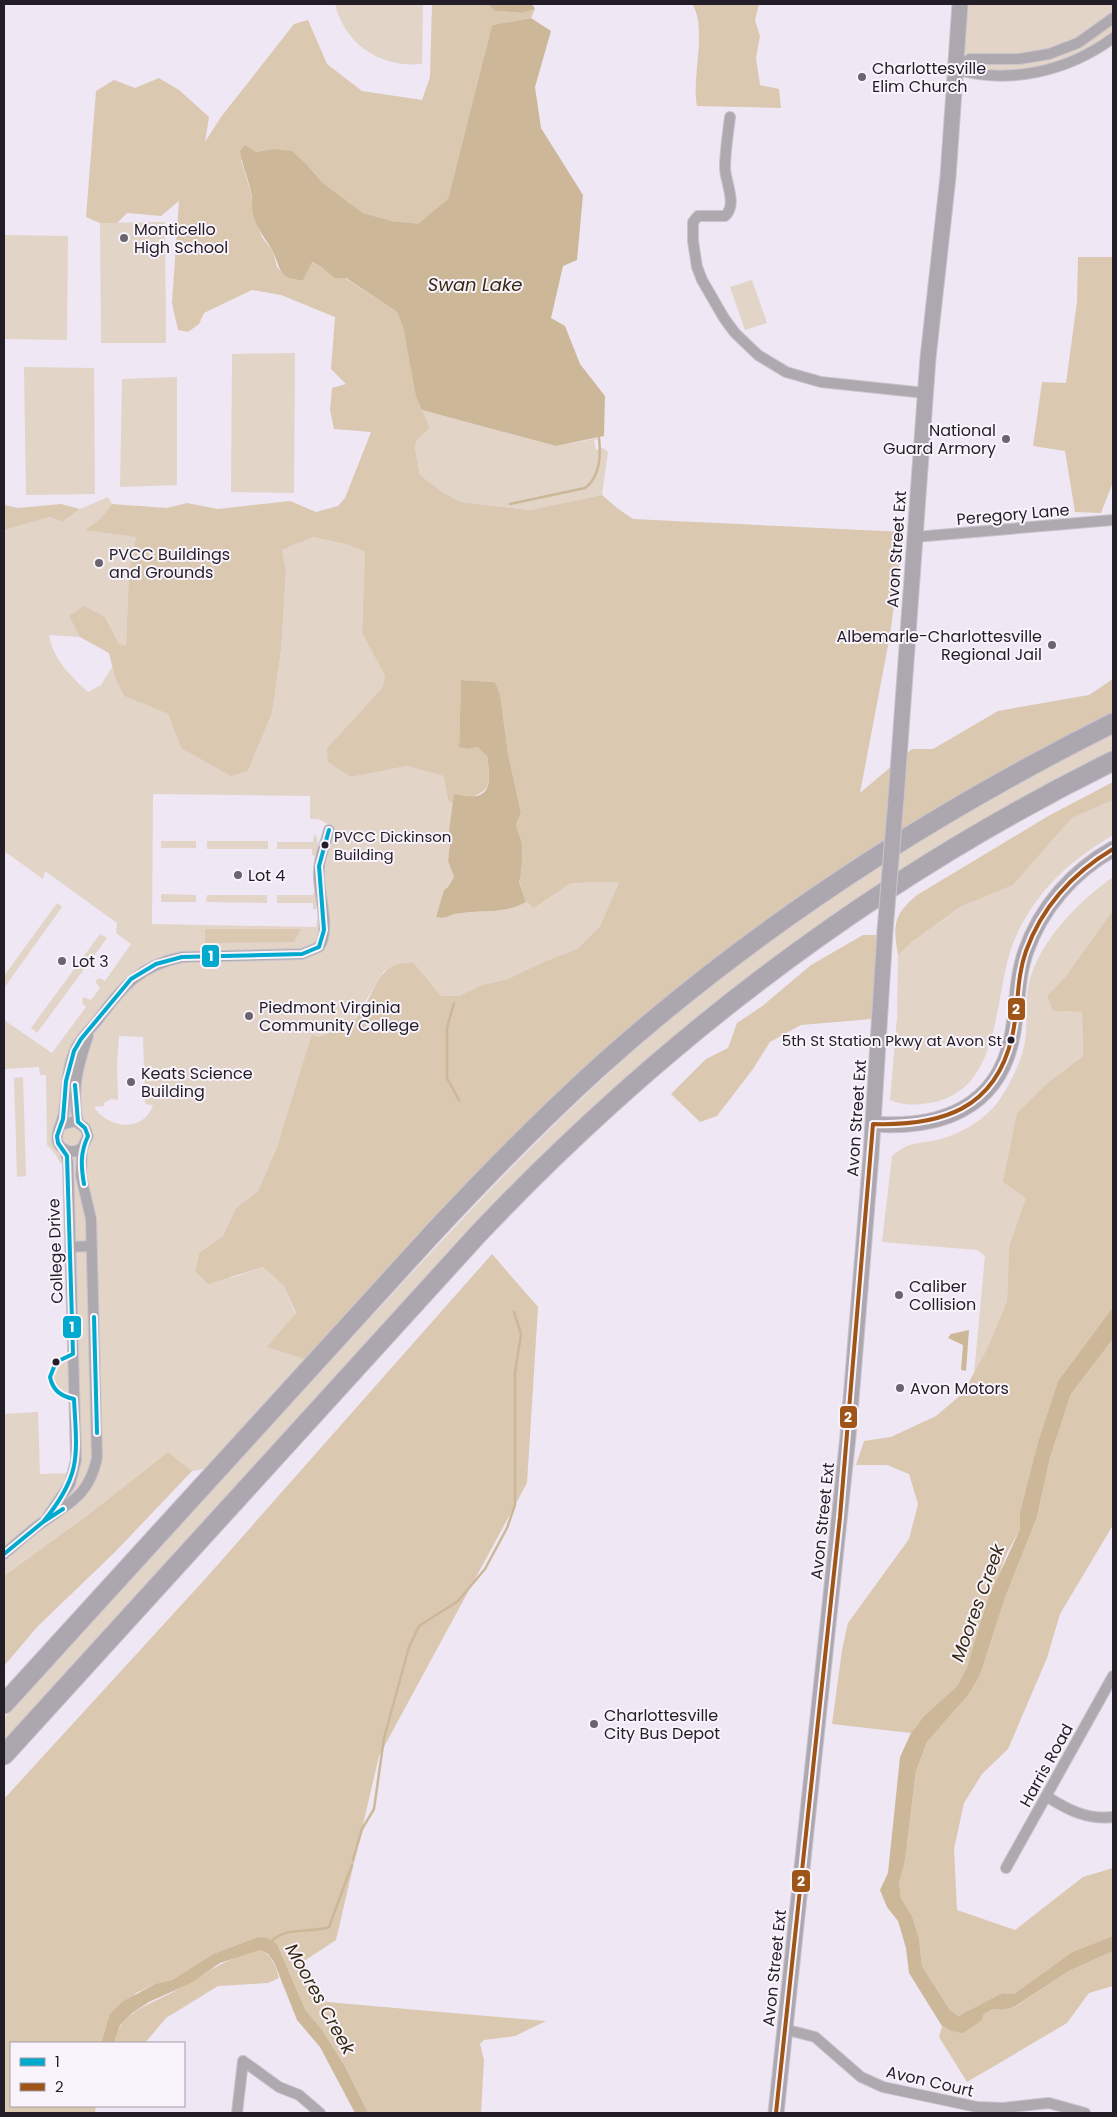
<svg xmlns="http://www.w3.org/2000/svg" width="1117" height="2117" viewBox="0 0 1117 2117" font-family="Poppins,sans-serif">
<rect width="100%" height="100%" fill="#efe7f4"/>
<path fill="#e2d4c6" fill-rule="evenodd" d="M335,4H423L422,64C381,68 345,45 335,4Z
M960,4H1113V38L1061,66L973,74L956,55Z
M165,222L166,343H101L100,223Z
M4,235L68,236L67,340L4,339Z
M752,280L767,323L745,330L730,287Z
M295,353L294,493L231,492L232,354Z
M24,367L94,368L95,494L26,495Z
M177,377V485L120,487L122,379Z
M422,410L556,446L599,438L594,441L596,450L603,448L608,452L602,495L530,510L461,502L442,492L420,475L415,449L416,441L430,428Z
M108,497L112,504L101,518L86,529L136,537L129,572L126,646L119,644L105,617L69,616L80,637L49,635C53,660 71,676 88,692L101,685L112,667L124,696L168,714L181,748L248,771L272,713L281,651L286,572L282,550L313,537L349,545L365,552L362,633L385,676L382,688L327,748L351,777L407,766L445,776L448,800L454,805L449,831L450,843L448,861L454,877L448,887L444,890L436,917C445,919 447,915 455,914C479,910 504,915 526,902L534,908L571,883L619,882L600,926L577,949L541,963L508,979L482,985L459,996H441L414,963L384,971L354,1020L319,1037L313,1034L277,1147L258,1191L236,1208L223,1236L200,1252L231,1278L263,1267L284,1286L315,1362L221,1466L192,1471L168,1452L89,1514L4,1576V1414L38,1412L40,1474L74,1473V1399C43,1396 42,1358 73,1354L67,1164L60,1163L56,1155L47,1145L46,1075H40L39,1067L4,1069V1020L52,1053L86,1007L82,1003L83,997L91,1000L100,988L95,981L100,978L105,981L131,944L116,933L117,923L45,871L43,879L4,851V530L50,517L62,522L80,509ZM153,794L310,796V819H318L332,826L316,927L152,924ZM119,1036L143,1037L145,1104L153,1105C144,1133 108,1129 94,1107L104,1106V1103L111,1099L118,1100L117,1064Z
M1113,732V757L921,863L596,1111L4,1750V1718C123,1589 240,1458 359,1330C459,1222 554,1117 667,1022C803,907 955,813 1113,732Z
M1113,800V835C1070,861 1039,888 1017,934C991,987 1007,1090 930,1103C914,1105 905,1106 890,1100L897,1017L898,955L913,941L960,907L1013,885L1072,818Z
M314,835H316L319,847L316,856L312,855V849H277V842H313Z
M161,841H196V848H161Z
M207,841H268V849H207Z
M1113,877V910L1065,977L1047,996L1067,1012H1082L1083,1056L1050,1081L1026,1198L1009,1246L1007,1301L987,1349L974,1374L985,1256L977,1250L882,1242L892,1156C912,1139 919,1145 941,1139C963,1132 983,1121 998,1102C1008,1088 1020,1064 1024,1047C1029,1026 1024,1004 1029,983C1039,941 1079,901 1113,877Z
M315,889L318,895L316,909H313V903H277V895H313Z
M161,894L196,895V902H161Z
M207,895H267V903L206,902Z
M57,903L62,907L4,988V976Z
M100,934L107,938L37,1033L31,1028Z
M23,1077L26,1176L17,1177L14,1078Z"/>
<path fill="#dac8b1" d="M432,4H487L495,11L521,13L535,9L531,18L492,25L448,199L418,225L392,221L363,213L323,183L307,165L272,149L256,152L241,160L251,193L254,217L262,237L273,252L277,267L286,276L294,280L308,269L311,262L320,266L334,278H345L397,312L404,331L422,410L430,428L416,441L415,449L420,475L442,492L461,502L530,510L602,495L617,508L633,519L904,532L890,635L860,793L912,749H933L998,711L1089,695L1113,679V723L978,794L646,1027L315,1362L267,1347L296,1313L284,1286L263,1267L208,1284L195,1271L200,1252L223,1236L236,1208L258,1191L277,1147L312,1034L319,1037C329,1032 346,1028 354,1020C377,998 373,960 414,963L441,996H459L482,985L508,979L541,963L577,949L600,926L619,882L571,883L534,908L526,902L519,880C522,875 523,851 522,844C521,838 517,831 516,825L521,813L508,753L500,694L495,682L461,680L459,746L469,749L477,747L487,756C493,797 485,789 454,805L448,800L444,776L407,766L351,777L328,762L327,748L382,688L385,676L362,633L365,552L349,545L313,537L282,550L286,572L281,651L272,713L248,771L231,776L181,748L168,714L124,696L115,677L109,653L80,637L69,616L84,606L105,617L119,644L126,646L129,572L136,537L85,530L101,518L112,504L167,508L187,503L218,509L290,501L316,512L338,506L345,498L371,432L334,429L330,410L332,388L346,384L331,369L335,317L281,295L252,290L204,313L199,324L188,332L178,330L172,303L179,201L161,216L127,213L117,223H100L86,217L96,91L114,80L135,88L159,78L179,90L209,117L205,142L221,117L294,24L308,20L327,64L362,91L422,100L430,77Z
M692,4H759L755,20L760,36L756,58L760,85L779,89L781,108L697,106C691,79 708,27 692,4Z
M1078,257H1113V482L1101,513L1075,512L1065,451L1033,446L1042,382L1066,383L1077,302Z
M61,504L80,509L62,522L50,517L4,530V505L18,508Z
M1113,782V800L1072,818L1013,885L960,907L913,941L898,955C893,926 893,915 917,895L1050,815Z
M1113,910V1307L1058,1381L1037,1445L1020,1512V1529L1006,1555L967,1667L957,1686L924,1716L911,1733L832,1724L842,1650L848,1623L909,1539L918,1504L909,1474L887,1465H856L864,1441L891,1437L936,1416L963,1393L987,1349L1007,1301L1009,1246L1026,1198L1003,1182L1017,1113L1050,1081L1083,1056L1082,1012L1053,1011L1047,996L1065,977Z
M205,929H301L294,942L205,943Z
M863,935H880L871,1019L801,1025L770,1042L753,1069L717,1116L700,1122L671,1094L706,1059L728,1048L737,1023L761,1007L811,965Z
M492,1254L538,1307L527,1483L379,1756L336,1940L304,1961L327,2002L546,2021L515,2036L484,2040L480,2044L484,2060L481,2113H368L345,2066L321,2028L306,2011L277,1944L258,1937L213,1954L172,1980L155,1984L136,1993L106,2027L101,2043H11V2106H96L95,2113H4V1799L206,1578Z
M1113,1339V1525L1060,1614L1047,1658L1008,1749L982,1774L964,1803L954,1849L957,1910L1015,1930L1083,1877L1113,1868V1936L1072,1952L1014,1994L1002,1993L958,2016L950,2010L922,1966L919,1938L912,1916L901,1898L899,1883L905,1861L916,1771L927,1742L969,1694L980,1675L1005,1598L1037,1517L1050,1458L1071,1394Z
M168,1452L192,1471L116,1551L37,1627L4,1666V1576L89,1514Z
M260,1950C273,1956 275,1965 279,1978L268,1983L218,1986L166,2018L145,2043H114C116,2037 118,2028 123,2022C139,2005 159,2001 178,1989C207,1973 227,1957 260,1950Z
M1113,1951V1986L1089,1993L1067,2023L967,2082L939,2037L942,2026L951,2031L982,2020L984,2014L993,2009L1003,2010L1015,2007L1069,1971Z"/>
<path fill="#ccb898" d="M487,4H532L535,9L522,13L495,11Z
M531,18L551,31L535,87L541,128L583,195L577,260L563,266L551,318L565,326L580,364L605,396L604,436L556,446L422,410L416,396L404,331L397,312L346,278H334L320,266L312,262L303,280C279,280 281,269 273,252C267,240 258,231 254,218C251,210 253,200 251,192C248,178 242,165 240,151L245,145L256,152L272,149L292,151L307,165L323,183L363,213L392,221L418,224L448,199L492,25Z
M461,680L495,682L500,694L508,753L521,813L516,825C517,831 521,838 522,844C523,851 522,875 519,881L526,902C504,915 479,909 455,914C447,916 445,919 436,917L444,890L448,887L454,877L448,861L450,843L449,831L454,794C490,803 492,787 487,756L477,747L469,749L459,747Z
M1113,1307V1339L1071,1394L1050,1458L1037,1517L1005,1598L980,1675L969,1694L927,1742L916,1771L905,1861L899,1883L901,1898L912,1916L919,1938L922,1966L950,2010L958,2016L1002,1993L1014,1994L1072,1952L1113,1936V1951L1069,1971L1014,2007L1003,2010L993,2009L984,2014L982,2020L963,2033L951,2031L942,2026L909,1973L906,1948L898,1921L887,1907L880,1890L888,1873L900,1757L911,1733L924,1716L957,1686L967,1667L988,1599L1020,1529V1512L1037,1445L1058,1381Z
M969,1330L966,1371L961,1370L963,1345L948,1338L951,1334Z
M258,1937L268,1938L277,1944L306,2011L321,2028L345,2066L368,2113H355L320,2047L297,2020L274,1962L268,1954L260,1950L220,1963L191,1983L149,2002L132,2013L120,2025L114,2043H101L110,2014L122,2002L155,1984L172,1980L213,1954Z"/>
<g fill="none" stroke-linecap="round" stroke-linejoin="round">
<path stroke="#ccb898" stroke-width="2.5" d="M510,504L585,488C600,477 601,456 599,438
M454,1003L447,1028V1078L459,1100
M353,1860L362,1829L374,1809L384,1738L409,1647L419,1626L458,1601L485,1569L507,1528L515,1505V1373L521,1334L514,1312
M270,1943C285,1925 309,1934 329,1927L352,1865"/>
<g stroke="#c9c3ce" stroke-width="12">
<path id="street" d="M955,69L970,59H1019L1049,54L1078,43L1113,18
M955,69C1010,85 1068,71 1113,38
M730,117C728,134 725,151 725,168C725,181 738,205 725,216H698L693,222V241L697,267L702,280L724,318L735,333L758,355L786,372L821,382L925,393
M915,537L1113,520
M78,1122C71,1091 78,1065 88,1036
M61,1125L75,1121L85,1128L88,1136L82,1148C76,1152 70,1153 64,1149C49,1140 63,1124 64,1112C67,1091 66,1072 74,1052C79,1039 89,1031 97,1021C123,987 138,966 182,957L302,954L319,947C332,929 317,891 319,871C319,857 326,843 329,830
M70,1247L91,1246
M48,1516L70,1484L76,1460L68,1162L65,1150
M4,1554C17,1543 30,1531 43,1522C71,1502 89,1495 97,1458L91,1219L81,1176L82,1148
M1046,1796C1068,1810 1087,1820 1113,1817
M1006,1868L1113,1676
M784,2029L815,2037L861,2077L883,2087L977,2107L1003,2108L1049,2103L1085,2113
M237,2113L243,2061L279,2087L299,2095L320,2113"/>
</g>
<g stroke="#c9c3ce" stroke-width="17">
<path id="secondary" d="M896,799L928,358L948,177L960,4
M873,1124C939,1129 998,1109 1012,1037C1018,1008 1016,979 1026,951C1041,908 1073,871 1113,849
M776,2113L848,1436L871,1155L885,931"/>
</g>
<g stroke="#c9c3ce" stroke-width="21">
<path id="highway" d="M4,1704L433,1233C486,1176 540,1121 597,1069C752,929 927,816 1113,723
M4,1755L479,1233C662,1040 874,879 1113,761"/>
</g>
<use href="#street" stroke="#ada9ae" stroke-width="10"/>
<use href="#secondary" stroke="#ada8af" stroke-width="15"/>
<use href="#highway" stroke="#aca6ae" stroke-width="19"/>
<g stroke="#c9c3ce" stroke-width="17" stroke-linecap="butt">
<path id="secondary-bridge" d="M885,931L896,799"/>
</g>
<use href="#secondary-bridge" stroke="#ada8af" stroke-width="15"/>
<g stroke="#f9f3fc" stroke-width="8">
<path id="bus-1" d="M75,1085L78,1122L85,1128L88,1136C80,1153 81,1166 84,1184
M94,1317L97,1433
M43,1522C82,1475 77,1456 74,1399C61,1396 53,1391 50,1377L56,1362L73,1354L67,1156L58,1143L57,1136L63,1119L66,1081L74,1051L81,1039L131,979L156,964L182,957L302,954L319,947L324,930L319,866L329,830
M4,1554L43,1522L63,1509"/>
</g>
<g stroke="#f9f3fc" stroke-width="8">
<path id="bus-2" d="M776,2113L840,1517L873,1124C941,1126 995,1110 1012,1037C1019,1008 1016,979 1026,951C1042,907 1073,873 1113,849"/>
</g>
<use href="#bus-1" stroke="#00a9ce" stroke-width="4"/>
<use href="#bus-2" stroke="#a05518" stroke-width="4"/>
</g>
<g fill="#6a646e" stroke="#f9f3fc" stroke-width="2">
<circle cx="862" cy="77" r="5"/>
<circle cx="124" cy="238" r="5"/>
<circle cx="1006" cy="439" r="5"/>
<circle cx="99" cy="563" r="5"/>
<circle cx="1052" cy="645" r="5"/>
<circle cx="238" cy="875" r="5"/>
<circle cx="62" cy="961" r="5"/>
<circle cx="249" cy="1016" r="5"/>
<circle cx="131" cy="1082" r="5"/>
<circle cx="899" cy="1295" r="5"/>
<circle cx="900" cy="1388" r="5"/>
<circle cx="594" cy="1724" r="5"/>
</g>
<g fill="#221d26" stroke="#f9f3fc" stroke-width="2">
<circle cx="325" cy="845" r="4.5"/>
<circle cx="1011" cy="1040" r="4.5"/>
<circle cx="56" cy="1362" r="4.5"/>
</g>
<g text-anchor="middle" stroke-width="4" stroke-linejoin="round" paint-order="stroke">
<g font-size="15" fill="#221d26" stroke="#f9f3fc" text-anchor="start">
<text x="334" y="842">PVCC Dickinson<tspan x="334" dy="18">Building</tspan></text>
<text x="1002" y="1046" text-anchor="end">5th St Station Pkwy at Avon St</text>
</g>
<g font-size="16" fill="#221d26" stroke="#f9f3fc" text-anchor="start">
<text x="872" y="74">Charlottesville<tspan x="872" dy="18">Elim Church</tspan></text>
<text x="134" y="235">Monticello<tspan x="134" dy="18">High School</tspan></text>
<text x="996" y="436" text-anchor="end">National<tspan x="996" dy="18">Guard Armory</tspan></text>
<text x="109" y="560">PVCC Buildings<tspan x="109" dy="18">and Grounds</tspan></text>
<text x="1042" y="642" text-anchor="end">Albemarle-Charlottesville<tspan x="1042" dy="18">Regional Jail</tspan></text>
<text x="248" y="881">Lot 4</text>
<text x="72" y="967">Lot 3</text>
<text x="259" y="1013">Piedmont Virginia<tspan x="259" dy="18">Community College</tspan></text>
<text x="141" y="1079">Keats Science<tspan x="141" dy="18">Building</tspan></text>
<text x="909" y="1292">Caliber<tspan x="909" dy="18">Collision</tspan></text>
<text x="910" y="1394">Avon Motors</text>
<text x="604" y="1721">Charlottesville<tspan x="604" dy="18">City Bus Depot</tspan></text>
</g>
<g font-size="16" fill="#221d26" stroke="#f9f3fc">
<text transform="translate(1013 514) rotate(-5)" y="6">Peregory Lane</text>
<text transform="translate(896 549) rotate(-86)" y="6">Avon Street Ext</text>
<text transform="translate(856 1118) rotate(-86)" y="6">Avon Street Ext</text>
<text transform="translate(55 1251) rotate(-92)" y="6">College Drive</text>
<text transform="translate(822 1521) rotate(-84)" y="6">Avon Street Ext</text>
<text transform="translate(1046 1765) rotate(-61)" y="6">Harris Road</text>
<text transform="translate(774 1968) rotate(-84)" y="6">Avon Street Ext</text>
<text transform="translate(930 2081) rotate(13)" y="6">Avon Court</text>
</g>
<g font-size="18" font-style="italic" fill="#342910" stroke="#f9f3fc">
<text x="475" y="291">Swan Lake</text>
<text transform="translate(978 1603) rotate(-70)" y="6">Moores Creek</text>
<text transform="translate(320 1999) rotate(61)" y="6">Moores Creek</text>
</g>
</g>
<g stroke="#f9f3fc" stroke-width="2">
<rect x="201" y="944" width="19" height="24" rx="5" fill="#00a9ce"/>
<rect x="1007" y="997" width="19" height="24" rx="5" fill="#a05518"/>
<rect x="62" y="1315" width="20" height="24" rx="5" fill="#00a9ce"/>
<rect x="839" y="1405" width="19" height="24" rx="5" fill="#a05518"/>
<rect x="791" y="1869" width="20" height="24" rx="5" fill="#a05518"/>
</g>
<g font-size="14" text-anchor="middle" font-weight="bold" fill="#fff">
<text x="211" y="961">1</text>
<text x="1016" y="1014">2</text>
<text x="72" y="1332">1</text>
<text x="848" y="1422">2</text>
<text x="801" y="1886">2</text>
</g>
<rect width="1117" height="2117" fill="none" stroke="#221d26" stroke-width="10"/>
<rect x="10" y="2042" width="175" height="65" fill="#f9f3fc" stroke="#a39da6"/>
<rect x="20" y="2058" width="25" height="8" fill="#00a9ce" stroke="#a39da6"/>
<text x="55" y="2067" font-size="15" fill="#221d26">1</text>
<rect x="20" y="2083" width="25" height="8" fill="#a05518" stroke="#a39da6"/>
<text x="55" y="2092" font-size="15" fill="#221d26">2</text>
</svg>
